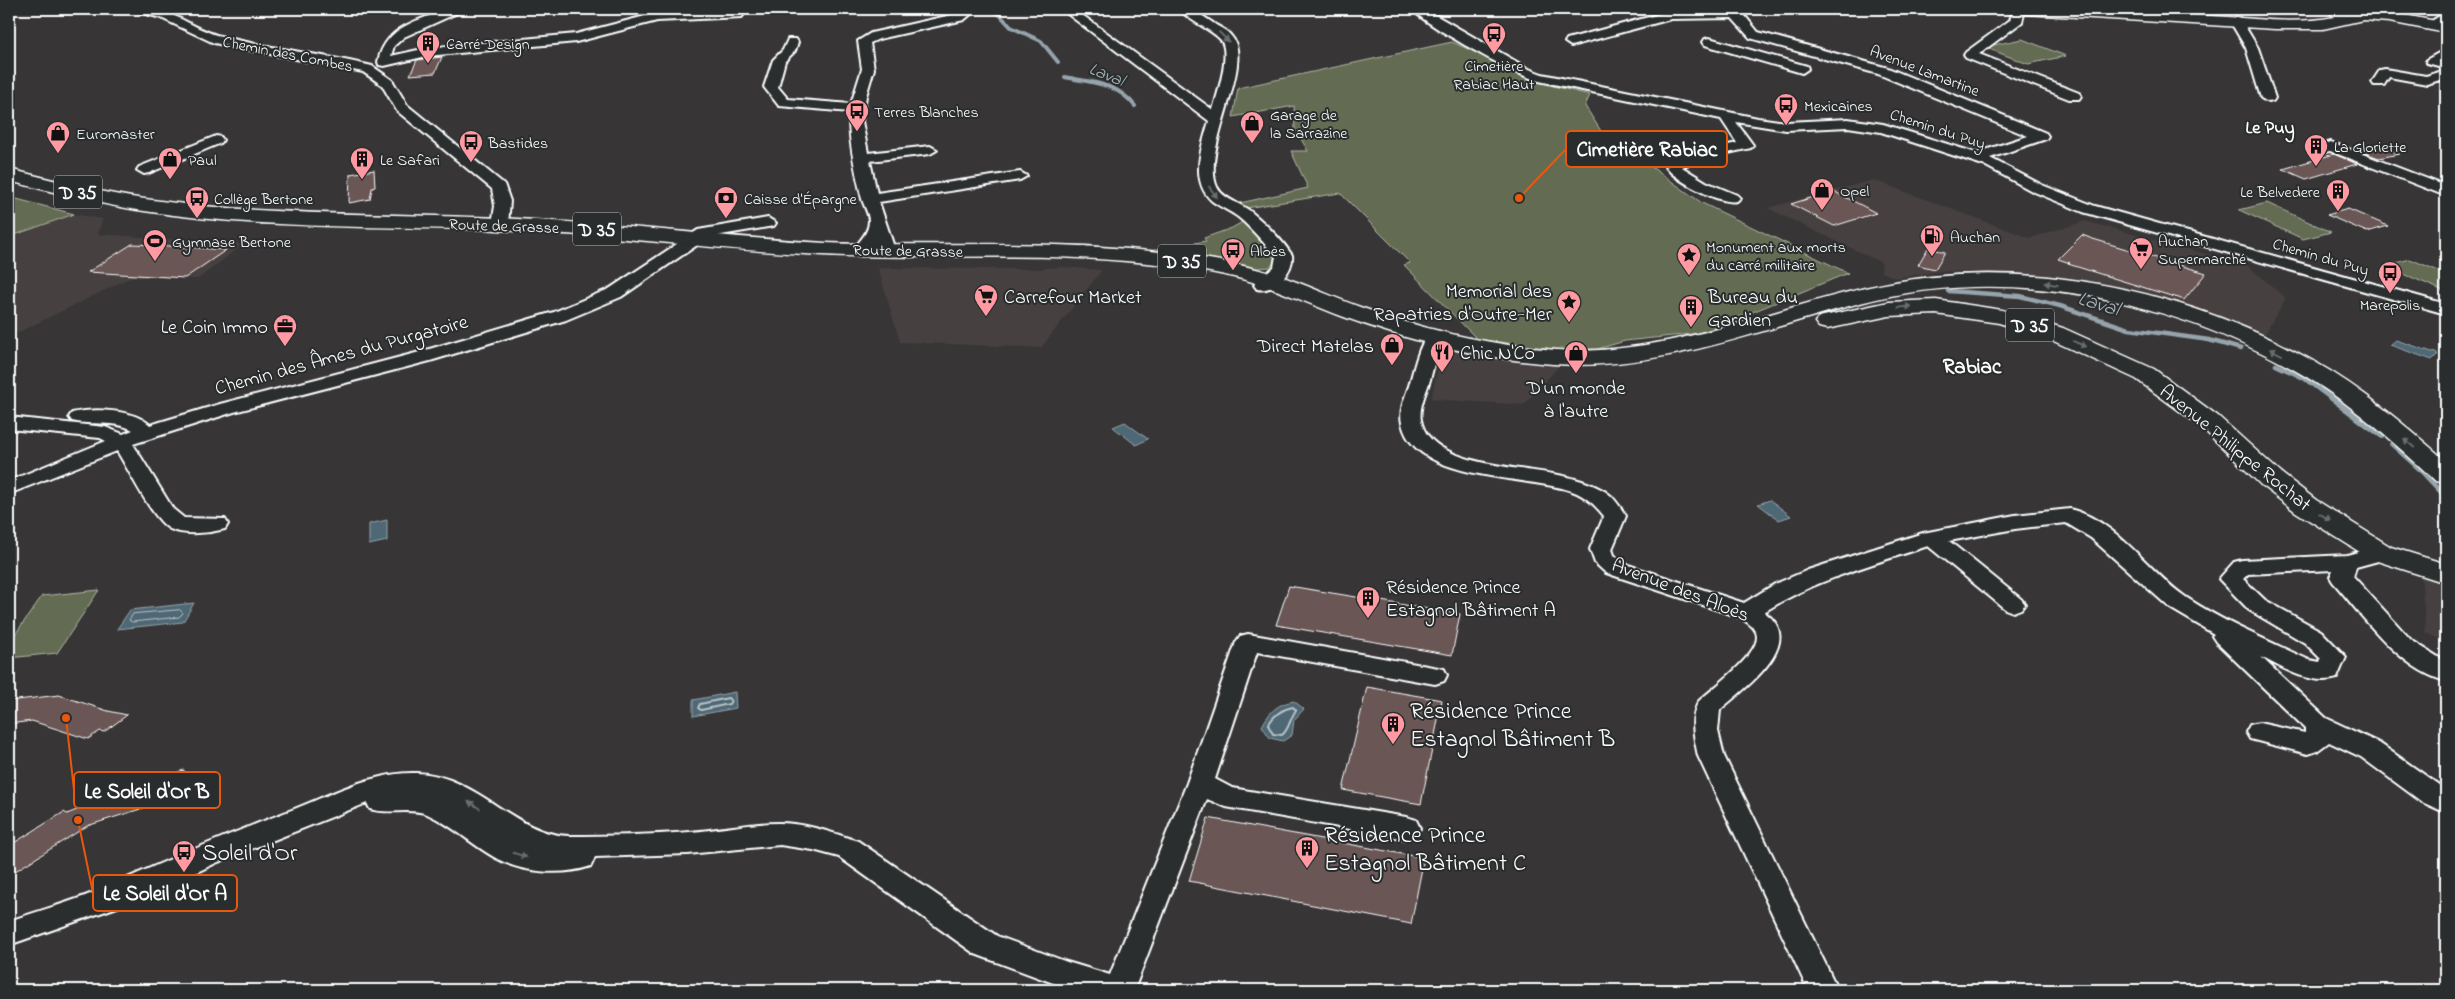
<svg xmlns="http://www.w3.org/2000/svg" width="2455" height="999" viewBox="0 0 2455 999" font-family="'Indie Flower',sans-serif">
<rect width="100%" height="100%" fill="#373536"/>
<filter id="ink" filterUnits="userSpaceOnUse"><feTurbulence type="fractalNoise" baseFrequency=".02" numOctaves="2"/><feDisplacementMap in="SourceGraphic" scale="10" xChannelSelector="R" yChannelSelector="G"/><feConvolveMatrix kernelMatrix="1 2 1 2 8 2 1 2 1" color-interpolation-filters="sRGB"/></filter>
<g filter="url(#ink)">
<path fill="#463f3f" d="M2205,9H2295L2271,14Z
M1873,180L2030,238L2085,221L2247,265L2286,298L2262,339L2067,282L2000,274L1942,271L1896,278L1881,272L1882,263L1767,208Z
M74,214L103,219L98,234L244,244L198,279L132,277L9,337V238Z
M1063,267L1102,270L1041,348L900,342L878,268L1036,269Z
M1442,349L1560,365L1524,405L1431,399Z
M2421,575L2446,584V642L2426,633Z"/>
<path fill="#636c52" stroke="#b1b6a8" d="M2022,39L2066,56L2028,64L1984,47Z
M1452,42L1553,86L1590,95L1585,106L1601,131L1702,203L1848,273L1701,333L1625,341L1584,353L1477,339L1404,265L1410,263L1340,193L1246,208L1240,203L1308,188L1291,151H1308L1295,129L1294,106L1233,117L1238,88Z
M9,197L74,214L9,237Z
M2267,203L2331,232L2303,239L2239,210Z
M1244,221L1277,254V259L1270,267L1257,268L1198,256L1154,252V250L1206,241L1204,238L1232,228Z
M2410,259L2446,274V292L2385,266Z
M99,590L57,653L9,658V643L42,596Z"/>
<path fill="#506874" stroke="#96a4ac" d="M2396,340L2438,354L2432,360L2390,345Z
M1125,422L1148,439L1136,445L1113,427Z
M1770,500L1791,516L1779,520L1758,504Z
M387,520V541L369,545V524Z
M194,603L183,622L117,629L130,610Z
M735,692L736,708L693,716V700Z
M1294,701L1304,709L1294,720L1292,735L1283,741L1270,738L1262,726C1270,711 1277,704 1294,701Z"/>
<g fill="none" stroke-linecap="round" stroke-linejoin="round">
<path stroke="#b9c3c7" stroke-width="1" d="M180,610L183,613L179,617L132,622L129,620L133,614Z"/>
<path stroke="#b9c3c7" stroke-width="2" d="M728,698L731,701L729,704L701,710L698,708L700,704Z
M1293,707L1296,710C1290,718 1289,730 1282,735L1273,734L1268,725C1274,715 1281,709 1293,707Z"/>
<path stroke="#96a4ac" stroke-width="4" d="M991,10L999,14L1011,27L1041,41L1058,62
M1065,77C1092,83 1116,82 1135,106"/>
<path stroke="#96a4ac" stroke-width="4.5" d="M1948,291L2020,296L2060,306L2129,329L2209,340L2241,349
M2276,365L2308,380"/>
<path stroke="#96a4ac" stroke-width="5.5" d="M2306,379L2382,436
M2392,444L2419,468L2446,497"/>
</g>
<path fill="#695754" stroke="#fff" d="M442,57L435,73L410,75L417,60Z
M2376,145L2399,154L2379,158L2355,149Z
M2334,154L2357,164L2306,179L2283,169Z
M374,170L375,187L372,188L370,199L349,203L350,174Z
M1833,191L1861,205L1876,213L1834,226L1791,204Z
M2348,209L2388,226L2367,232L2327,215Z
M2082,235L2093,239L2206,273L2184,300L2068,264L2070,263L2058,259Z
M132,244L155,245L226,250L185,278L88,272Z
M1928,248L1945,252L1935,269L1918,265Z
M1289,586L1460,614L1452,655L1276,625Z
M1367,687L1442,700L1421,804L1343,790Z
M59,695L108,711L127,715L104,732L100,731L88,739L32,721L9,724V701Z
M184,770V786L179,787L178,797L87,826L9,875V846L64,812L67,814L94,803V799Z
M1208,818L1424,858L1411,924L1189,881Z"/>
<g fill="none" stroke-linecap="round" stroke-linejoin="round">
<g stroke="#fff" stroke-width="4">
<path id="street" d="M133,9C174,6 189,29 224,37C272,49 323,54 372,66L392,80L407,105L504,184L510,201L508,224L500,229L492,224L495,206L492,189L397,111L382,85L363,72L214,43L161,18L135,11Z
M450,9H466L404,37L394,46L391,56L427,48L576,34L657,13L738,10L744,14L742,17L657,21L576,42L427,56L384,66L379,65L378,62C385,26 419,20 450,9Z
M964,9H977L964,20L879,39L870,43L874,69L866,96L862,121L868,153L930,146L937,150L930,154L870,161L877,193L1020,172L1027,176L1020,180L879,202L893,244C884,256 866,258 857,245C862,238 869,231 869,221C869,214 864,206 862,199C857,178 846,131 850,112L779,106L764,87L773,60L783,50L788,39H796L798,42L795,51L785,61L778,87L788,99L851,104L862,69L858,41L871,33L956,14Z
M1061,9H1074L1213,110C1217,95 1232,51 1220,39C1208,27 1190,22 1179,9C1194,8 1201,15 1213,23C1218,27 1227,30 1231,36C1256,62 1200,150 1217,187C1223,199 1240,203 1250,211C1265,223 1282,240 1292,255C1294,272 1274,293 1257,289L1254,285L1274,267L1276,256C1263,243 1252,228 1238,217C1230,211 1220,207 1212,201C1189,180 1202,146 1209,121Z
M1412,9H1425L1529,69L1542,74L1758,118L1786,122L1848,119L1883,124L1976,153L2028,136L1878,74L1750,38L1732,18L1671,19L1571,46L1565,42L1567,39L1671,11L1736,9L1741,11L1758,32L1888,68L2046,133L2048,136L2046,139L1990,158L2042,185L2095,206L2446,304V314L2083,212L2032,191L1986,166L1881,132L1848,127L1786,130L1736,122L1753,145L1751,148L1700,159L1682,167L1706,182L1737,195L1740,198L1737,201C1721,205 1676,181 1666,167L1684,155L1737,143L1721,119L1539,81C1517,76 1425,25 1412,9Z
M2008,9H2020L2024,13L2022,22L1979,54L2079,93L2081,96L2079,99H2069L1966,58L1964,55L1966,52L2010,20L2012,14Z
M2446,12V21L2440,25H2432L2430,22Z
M2236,17L2240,18L2258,48L2275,98L2273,101L2268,102L2261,98L2246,48L2230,21Z
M1709,38L1807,66L1808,69L1802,73L1705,45L1703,42L1705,39Z
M2446,49V58L2443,59L2446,60V68L2427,63L2426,60Z
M2385,69L2426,76L2446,70V78L2427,84L2389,77L2384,85H2374L2372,82L2380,70Z
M216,136L221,137L223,140L221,143L149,173L144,174L137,170L139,167Z
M2331,142L2446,186V196L2330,151L2318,153L2311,149L2313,146Z
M768,218L776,223L774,226L709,237L621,297L566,320L430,361L234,412L133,444L173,509L184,518L225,519L228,524L225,529C210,533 185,536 170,529C152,519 129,470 117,451L9,494V481L106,441L100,438L9,429V417L105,427L123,434L133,430C114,420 92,426 72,421L69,417L72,413C93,408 133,409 150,425L220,404L416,353L554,312L609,289L698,230Z
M1435,331L1441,332L1444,336C1437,350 1434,365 1430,380C1426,393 1417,410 1422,424C1434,465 1519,467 1553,474C1571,477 1590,482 1606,492C1614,497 1621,508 1626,516L1612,549L1614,555L1622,563L1744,603L1775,584L1808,570L1923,533L2015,515L2070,509C2118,521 2148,572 2187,598C2225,623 2269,641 2309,660L2320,662L2321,659L2305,643L2249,610L2219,579L2234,562L2242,560L2347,555L2381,546L2389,548L2392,553L2389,558L2356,567L2353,576L2411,640L2446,662V681C2400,670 2363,616 2333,582L2330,577L2333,570L2248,574L2243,579L2265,600L2321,631L2346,657L2337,678C2311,686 2283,668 2261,657L2326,718L2379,743L2446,790V813L2422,802L2361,757L2329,742L2317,751L2308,754L2250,739L2246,732L2250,725L2259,723L2305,733V728L2216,642L2212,636L2214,634L2170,608L2091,538L2066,523L2015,529L1949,541L2021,599L2025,604L2021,609L2013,612L2005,609L1928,546C1871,565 1814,580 1764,612C1809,643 1744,688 1720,710L1718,731L1724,756L1838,990H1808L1698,756C1694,737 1689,718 1699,701C1713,688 1757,656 1757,637C1757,627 1746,622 1739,617L1606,573L1595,563L1590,549L1604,516C1595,505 1586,496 1572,491C1528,475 1414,482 1402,423C1399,411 1405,397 1409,386C1414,368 1418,348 1429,332Z
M1248,634L1444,669L1447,675L1444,681L1435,684L1257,652L1215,779L1232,788L1406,817L1416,820L1420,828L1416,836L1406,839L1226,807L1207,799L1134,990H1072L975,954L839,857L813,850L780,845L688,854L595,857L591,866C562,876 521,873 494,857C471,844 452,825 427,814C408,807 389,815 370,809L367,803L216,863L140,899L9,945V921C41,910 76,901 107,887C167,860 227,835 289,811C329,796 373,771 417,773C477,775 515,835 569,836C608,836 650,835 690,832C719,830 750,823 779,823C805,823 833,833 858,841L997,936L1067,962L1110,975L1187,783L1236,642L1240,636Z"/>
</g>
<g stroke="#fff" stroke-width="3">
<path id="secondary" d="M2017,9C2082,9 2146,12 2211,16C2251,18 2295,25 2334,17L2331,14L2334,11L2339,9L2389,12L2446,23V33L2389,22L2363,20L2323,29H2275L2024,14L2019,12Z"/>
</g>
<g stroke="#fff" stroke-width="3">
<path id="primary" d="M9,169C54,180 99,193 145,199C262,216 380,213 498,218C607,222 716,237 825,243C926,247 1027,240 1128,249C1178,253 1229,260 1277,275C1305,284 1332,297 1360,307C1422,329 1490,346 1557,350C1664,356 1762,312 1865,288C2016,253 2181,287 2315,362C2363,389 2405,425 2446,461V483L2436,481C2393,442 2349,401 2298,372C2168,298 2007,264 1860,303C1759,330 1659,371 1553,364C1483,359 1410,341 1344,317C1309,304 1275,287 1238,278C1201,269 1163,264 1126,261C1025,252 924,260 823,255C714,250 606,234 496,230C379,226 261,229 144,211C98,204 54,192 9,181Z
M1936,300L2002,310L2063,328L2154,369L2218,416L2281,473L2316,500L2391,547L2446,564V583L2371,559L2296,512L2261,485L2200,426L2136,379L2047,338L1999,323L1936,314L1889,316L1827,329L1819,327L1815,322L1819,317L1889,302Z"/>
</g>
<use href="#street" fill="#2a2d2e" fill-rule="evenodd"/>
<use href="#secondary" fill="#2a2d2e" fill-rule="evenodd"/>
<use href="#primary" fill="#2a2d2e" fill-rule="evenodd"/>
</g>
<defs><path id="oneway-solid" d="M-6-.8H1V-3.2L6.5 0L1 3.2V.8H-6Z" transform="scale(1.25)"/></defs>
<g fill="#6a6c6d">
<use href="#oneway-solid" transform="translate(1224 37) rotate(45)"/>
<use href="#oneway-solid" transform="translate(1213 192) rotate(53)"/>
<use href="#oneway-solid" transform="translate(2051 284) rotate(-171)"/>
<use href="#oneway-solid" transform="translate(1905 307) rotate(-6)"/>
<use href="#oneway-solid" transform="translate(2080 344) rotate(22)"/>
<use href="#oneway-solid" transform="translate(2276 352) rotate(-154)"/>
<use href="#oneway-solid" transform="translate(2409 443) rotate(-139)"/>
<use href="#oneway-solid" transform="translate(2325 517) rotate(32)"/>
<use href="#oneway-solid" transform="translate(474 805) rotate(-148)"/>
<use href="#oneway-solid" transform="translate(520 855) rotate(17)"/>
</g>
</g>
<defs>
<g id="bus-pin" transform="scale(1.25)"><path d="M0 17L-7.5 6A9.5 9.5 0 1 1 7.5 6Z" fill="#ff9aa2" stroke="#2a2d2e"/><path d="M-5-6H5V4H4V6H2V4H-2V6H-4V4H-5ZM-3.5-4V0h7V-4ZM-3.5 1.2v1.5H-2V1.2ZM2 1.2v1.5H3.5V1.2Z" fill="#111"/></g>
<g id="building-pin" transform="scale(1.25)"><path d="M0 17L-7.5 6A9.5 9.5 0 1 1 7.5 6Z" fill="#ff9aa2" stroke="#2a2d2e"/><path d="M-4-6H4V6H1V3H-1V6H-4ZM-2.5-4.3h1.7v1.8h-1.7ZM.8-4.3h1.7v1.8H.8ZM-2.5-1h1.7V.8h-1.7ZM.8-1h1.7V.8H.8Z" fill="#111"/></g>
<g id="shop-pin" transform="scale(1.25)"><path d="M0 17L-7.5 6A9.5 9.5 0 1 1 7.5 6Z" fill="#ff9aa2" stroke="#2a2d2e"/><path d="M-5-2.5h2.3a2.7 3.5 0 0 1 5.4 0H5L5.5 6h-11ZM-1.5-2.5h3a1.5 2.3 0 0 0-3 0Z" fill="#111"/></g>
<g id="bank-pin" transform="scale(1.25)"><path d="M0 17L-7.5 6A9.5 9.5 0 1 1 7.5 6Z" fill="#ff9aa2" stroke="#2a2d2e"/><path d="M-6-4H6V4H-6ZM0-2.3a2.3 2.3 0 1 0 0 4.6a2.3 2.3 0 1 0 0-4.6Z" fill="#111"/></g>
<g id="fuel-pin" transform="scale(1.25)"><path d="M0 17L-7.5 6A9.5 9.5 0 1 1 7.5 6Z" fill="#ff9aa2" stroke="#2a2d2e"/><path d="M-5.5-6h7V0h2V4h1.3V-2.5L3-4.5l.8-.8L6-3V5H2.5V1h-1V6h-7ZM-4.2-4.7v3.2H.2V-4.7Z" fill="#111"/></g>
<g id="stadium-pin" transform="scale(1.25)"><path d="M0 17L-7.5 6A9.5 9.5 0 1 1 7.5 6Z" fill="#ff9aa2" stroke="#2a2d2e"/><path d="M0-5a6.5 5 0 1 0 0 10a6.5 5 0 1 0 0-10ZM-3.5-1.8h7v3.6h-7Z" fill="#111"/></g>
<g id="supermarket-pin" transform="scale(1.25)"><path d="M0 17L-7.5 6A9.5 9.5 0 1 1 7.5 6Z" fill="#ff9aa2" stroke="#2a2d2e"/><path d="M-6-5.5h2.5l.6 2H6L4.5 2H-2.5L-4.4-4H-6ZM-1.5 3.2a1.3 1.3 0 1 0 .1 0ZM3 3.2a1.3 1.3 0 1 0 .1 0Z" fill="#111"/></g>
<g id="sight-pin" transform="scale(1.25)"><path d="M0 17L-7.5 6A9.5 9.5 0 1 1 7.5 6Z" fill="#ff9aa2" stroke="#2a2d2e"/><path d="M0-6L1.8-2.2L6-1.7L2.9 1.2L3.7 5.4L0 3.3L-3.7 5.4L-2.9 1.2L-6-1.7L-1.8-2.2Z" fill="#111"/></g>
<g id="office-pin" transform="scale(1.25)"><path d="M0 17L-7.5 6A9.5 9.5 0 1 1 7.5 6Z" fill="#ff9aa2" stroke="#2a2d2e"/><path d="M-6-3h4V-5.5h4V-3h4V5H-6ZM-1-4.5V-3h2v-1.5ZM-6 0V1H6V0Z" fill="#111"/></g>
<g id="restaurant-pin" transform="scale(1.25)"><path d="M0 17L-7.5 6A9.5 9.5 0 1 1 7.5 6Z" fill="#ff9aa2" stroke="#2a2d2e"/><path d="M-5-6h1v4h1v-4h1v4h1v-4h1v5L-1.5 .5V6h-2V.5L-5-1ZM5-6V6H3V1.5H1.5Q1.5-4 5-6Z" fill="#111"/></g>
</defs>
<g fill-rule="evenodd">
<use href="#bus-pin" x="1494" y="34"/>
<use href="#building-pin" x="428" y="43"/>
<use href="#bus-pin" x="1786" y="105"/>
<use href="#bus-pin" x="857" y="111"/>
<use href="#shop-pin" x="1252" y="123"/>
<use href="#shop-pin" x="58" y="133"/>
<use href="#bus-pin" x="471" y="142"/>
<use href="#building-pin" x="2316" y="146"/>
<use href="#shop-pin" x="170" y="159"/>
<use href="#building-pin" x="362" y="159"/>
<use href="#shop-pin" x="1822" y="190"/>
<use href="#building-pin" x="2338" y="191"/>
<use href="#bus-pin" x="197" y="198"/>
<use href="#bank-pin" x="726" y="198"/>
<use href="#fuel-pin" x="1932" y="236"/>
<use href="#stadium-pin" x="155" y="241"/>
<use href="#supermarket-pin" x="2141" y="249"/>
<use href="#bus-pin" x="1233" y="250"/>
<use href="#sight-pin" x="1689" y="255"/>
<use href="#bus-pin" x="2390" y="273"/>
<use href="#supermarket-pin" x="986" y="296"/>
<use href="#sight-pin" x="1569" y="302"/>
<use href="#building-pin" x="1691" y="307"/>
<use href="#office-pin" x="285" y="326"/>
<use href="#shop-pin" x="1392" y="345"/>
<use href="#restaurant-pin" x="1442" y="352"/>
<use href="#shop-pin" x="1576" y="353"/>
<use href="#building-pin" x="1368" y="598"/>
<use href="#building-pin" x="1393" y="724"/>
<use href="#building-pin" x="1307" y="848"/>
<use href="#bus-pin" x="184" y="852"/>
</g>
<g text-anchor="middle" stroke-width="4" stroke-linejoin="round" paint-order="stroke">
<g font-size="16" fill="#fff" stroke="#2a2d2e" text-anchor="start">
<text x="446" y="49">Carré Design</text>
<text x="1494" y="71" text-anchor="middle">Cimetière<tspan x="1494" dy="18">Rabiac Haut</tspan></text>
<text x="1804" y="111">Mexicaines</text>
<text x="874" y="117">Terres Blanches</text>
<text x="1270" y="120">Garage de<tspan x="1270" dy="18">la Sarrazine</tspan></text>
<text x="76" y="139">Euromaster</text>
<text x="488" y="148">Bastides</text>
<text x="2334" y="152">La Gloriette</text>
<text x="188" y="165">Paul</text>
<text x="380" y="165">Le Safari</text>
<text x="1840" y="196">Opel</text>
<text x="2320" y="197" text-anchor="end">Le Belvedere</text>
<text x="214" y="204">Collège Bertone</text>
<text x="744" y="204">Caisse d'Épargne</text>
<text x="1950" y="242">Auchan</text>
<text x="2158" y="246">Auchan<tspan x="2158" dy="18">Supermarché</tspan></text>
<text x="172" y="247">Gymnase Bertone</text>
<text x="1706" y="252">Monument aux morts<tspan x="1706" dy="18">du carré militaire</tspan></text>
<text x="1250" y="256">Aloès</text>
<text x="2390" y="310" text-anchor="middle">Marepolis</text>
</g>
<g font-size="16" fill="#fff" stroke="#2a2d2e">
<text transform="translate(288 53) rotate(11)" y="6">Chemin des Combes</text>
<text transform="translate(1925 70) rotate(21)" y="6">Avenue Lamartine</text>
<text transform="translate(1938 128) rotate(18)" y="6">Chemin du Puy</text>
<text transform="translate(504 225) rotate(2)" y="6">Route de Grasse</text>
<text transform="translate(908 250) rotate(1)" y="6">Route de Grasse</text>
<text transform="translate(2321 256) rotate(16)" y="6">Chemin du Puy</text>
</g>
<g font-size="18" font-style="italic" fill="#a8b4ba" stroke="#2a2d2e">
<text transform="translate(1107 74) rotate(22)" y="6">Laval</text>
</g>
<g font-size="18" font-weight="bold" fill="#fff" stroke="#2a2d2e">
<text x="2270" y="133">Le Puy</text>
</g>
<g fill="#2a2d2e" stroke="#bfc0c0" stroke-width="1">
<rect x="54" y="175.5" width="48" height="33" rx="4"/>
<rect x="573" y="212.5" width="48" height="33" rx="4"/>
<rect x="1158" y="244.5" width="48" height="33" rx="4"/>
<rect x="2006" y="308.5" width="48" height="33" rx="4"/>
</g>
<g font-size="19" font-weight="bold" fill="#fff">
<text x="78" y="199">D 35</text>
<text x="597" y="236">D 35</text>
<text x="1182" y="268">D 35</text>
<text x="2030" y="332">D 35</text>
</g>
<g font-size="20" fill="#fff" stroke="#2a2d2e" text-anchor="start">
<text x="1552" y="297" text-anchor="end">Memorial des<tspan x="1552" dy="23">Rapatries d'Outre-Mer</tspan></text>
<text x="1004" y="303">Carrefour Market</text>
<text x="1708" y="303">Bureau du<tspan x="1708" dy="23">Gardien</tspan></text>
<text x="268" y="333" text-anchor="end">Le Coin Immo</text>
<text x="1374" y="352" text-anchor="end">Direct Matelas</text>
<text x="1460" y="359">Chic N'Co</text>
<text x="1576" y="394" text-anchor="middle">D'un monde<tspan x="1576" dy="23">à l'autre</tspan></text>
<text x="1386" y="593">Résidence Prince<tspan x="1386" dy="23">Estagnol Bâtiment A</tspan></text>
</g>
<g font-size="20" fill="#fff" stroke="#2a2d2e">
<text transform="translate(341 354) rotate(-15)" y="7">Chemin des Âmes du Purgatoire</text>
<text transform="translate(2236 447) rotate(39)" y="7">Avenue Philippe Rochat</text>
<text transform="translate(1681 589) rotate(21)" y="7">Avenue des Aloès</text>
</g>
<g font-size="21" font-style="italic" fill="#a8b4ba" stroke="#2a2d2e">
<text transform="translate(2099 303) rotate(17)" y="7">Laval</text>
</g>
<g font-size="21" font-weight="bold" fill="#fff" stroke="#2a2d2e">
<text x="1972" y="373">Rabiac</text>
</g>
<g font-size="24" fill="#fff" stroke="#2a2d2e" text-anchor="start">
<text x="1410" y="718">Résidence Prince<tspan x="1410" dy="28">Estagnol Bâtiment B</tspan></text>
<text x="1324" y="842">Résidence Prince<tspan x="1324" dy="28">Estagnol Bâtiment C</tspan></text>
<text x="202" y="860">Soleil d'Or</text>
</g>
</g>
<path fill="none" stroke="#e8590c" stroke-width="2" d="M1519 198L1566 149M66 718L74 790M78 820L93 893"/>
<g fill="#e8590c" stroke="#2a2d2e" stroke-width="2">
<circle cx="1519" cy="198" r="5"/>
<circle cx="66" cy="718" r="5"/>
<circle cx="78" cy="820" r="5"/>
</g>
<g fill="#2a2d2e" stroke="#e8590c" stroke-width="2">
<rect x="1566" y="131" width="161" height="36" rx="5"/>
<rect x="74" y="772" width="146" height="36" rx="5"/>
<rect x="93" y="875" width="144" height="36" rx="5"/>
</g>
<g font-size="21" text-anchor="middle" font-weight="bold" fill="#fff">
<text x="1647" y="156">Cimetière Rabiac</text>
<text x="147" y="798">Le Soleil d'Or B</text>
<text x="165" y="900">Le Soleil d'Or A</text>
</g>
<rect width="2455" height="999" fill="none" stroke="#2a2d2e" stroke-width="30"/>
<rect x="15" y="15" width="2425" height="969" fill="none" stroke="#fff" stroke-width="2" filter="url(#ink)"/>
</svg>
